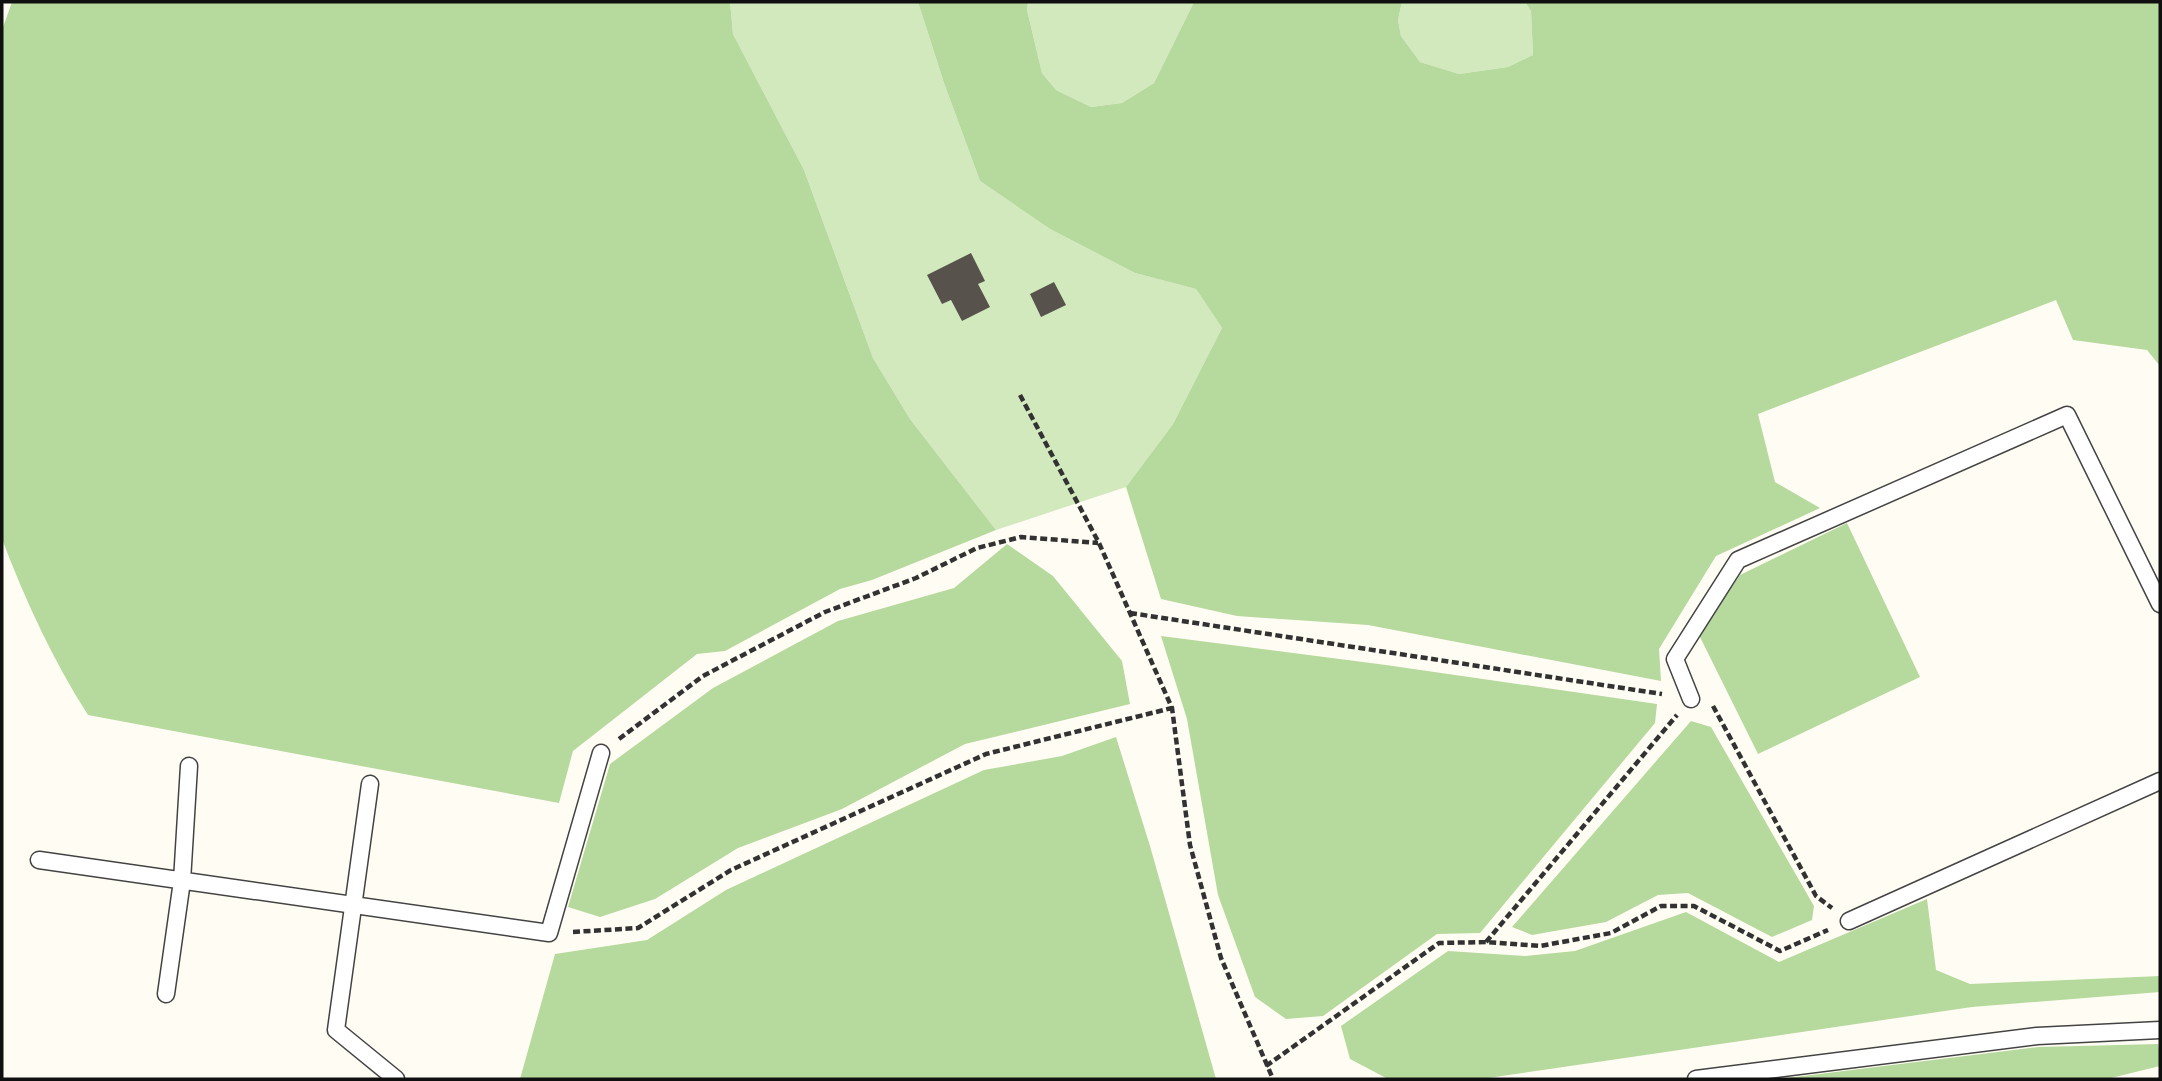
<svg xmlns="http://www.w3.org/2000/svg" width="2162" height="1081" viewBox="0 0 2162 1081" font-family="Lora,serif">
<rect width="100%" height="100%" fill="#fffdf3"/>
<path fill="#d2e9bd" d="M730,2H918L944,83L980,181L1050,229L1135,273L1196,289L1222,328L1173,424L1126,487L996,530L910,419L873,358L804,170L733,34Z
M1028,2H1194L1154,83L1122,103L1091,107L1056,90L1042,73L1027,10Z
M1402,2H1525L1531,11L1533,55L1508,67L1459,74L1420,62L1401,36L1398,20Z"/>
<path fill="#b6d99d" d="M12,2H730L733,34L804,170L873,358L910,419L996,530L872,580L840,589L725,651L697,654L573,751L559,803L88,715C53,660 25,600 2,539V30Z
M918,2H1028L1027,10L1042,73L1056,90L1091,107L1122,103L1154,83L1194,2H1402L1398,20L1401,36L1420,62L1459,74L1508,67L1533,55L1531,11L1525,2H2160V366L2147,350L2073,340L2056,300L1758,414L1775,482L1820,508L1716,556L1659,649L1661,681L1368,625L1237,616L1161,599L1126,487L1173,424L1222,328L1196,289L1135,273L1050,229L980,181L944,83Z
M1847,523L1920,677L1758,754L1699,635L1740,575Z
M1007,544L1053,576L1122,661L1130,704L965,744L842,809L738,848L655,899L600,917L568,907L610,764L713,688L838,621L954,588Z
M1161,636L1386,665L1657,704L1655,723L1480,933L1437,934L1323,1016L1286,1019L1255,997L1218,895L1187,719Z
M1691,721L1711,727L1814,906L1812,920L1772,937L1688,893L1658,895L1606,922L1532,935L1512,927Z
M1116,737L1150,846L1216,1079H520L555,954L647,940L726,890L984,770L1062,756Z
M1927,899L1936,970L1970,984L2160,976V992L1972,1007L1481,1079H1388L1350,1059L1341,1026L1448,951L1525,956L1575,951L1686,912L1779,962Z
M2158,1044L2160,1052V1066L2107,1079H1779L2039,1047Z"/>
<path fill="#58524d" d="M971,253L985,281L978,284L990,307L962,321L951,300L942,304L927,275Z
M1054,282L1066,305L1041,317L1030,294Z"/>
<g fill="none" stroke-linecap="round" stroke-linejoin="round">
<g stroke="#434343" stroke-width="19">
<path id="service" d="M1691,699L1675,659L1738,560L2067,415L2160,604
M370,784L336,1030L396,1079
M39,860L549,933L601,753
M1849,921L2160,781
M166,994L182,881L189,766
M1696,1079L2037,1036L2160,1030"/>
</g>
<path stroke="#323232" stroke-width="4.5" stroke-dasharray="7 3.5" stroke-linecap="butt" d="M1020,395L1099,543L1172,708L1190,845L1221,958L1273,1079
M1130,613L1662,694
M1713,706L1816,896L1832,908
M619,739L703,676L825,612L916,578L977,548L1021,537L1098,543
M573,932L638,928L731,870L986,754L1172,708
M1486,942L1677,715
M1266,1066L1439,943L1486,942L1540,946L1611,933L1661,906H1694L1780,951L1828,930"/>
<use href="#service" stroke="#fff" stroke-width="16"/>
</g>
<rect width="2162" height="1081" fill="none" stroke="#101010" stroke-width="7"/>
</svg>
